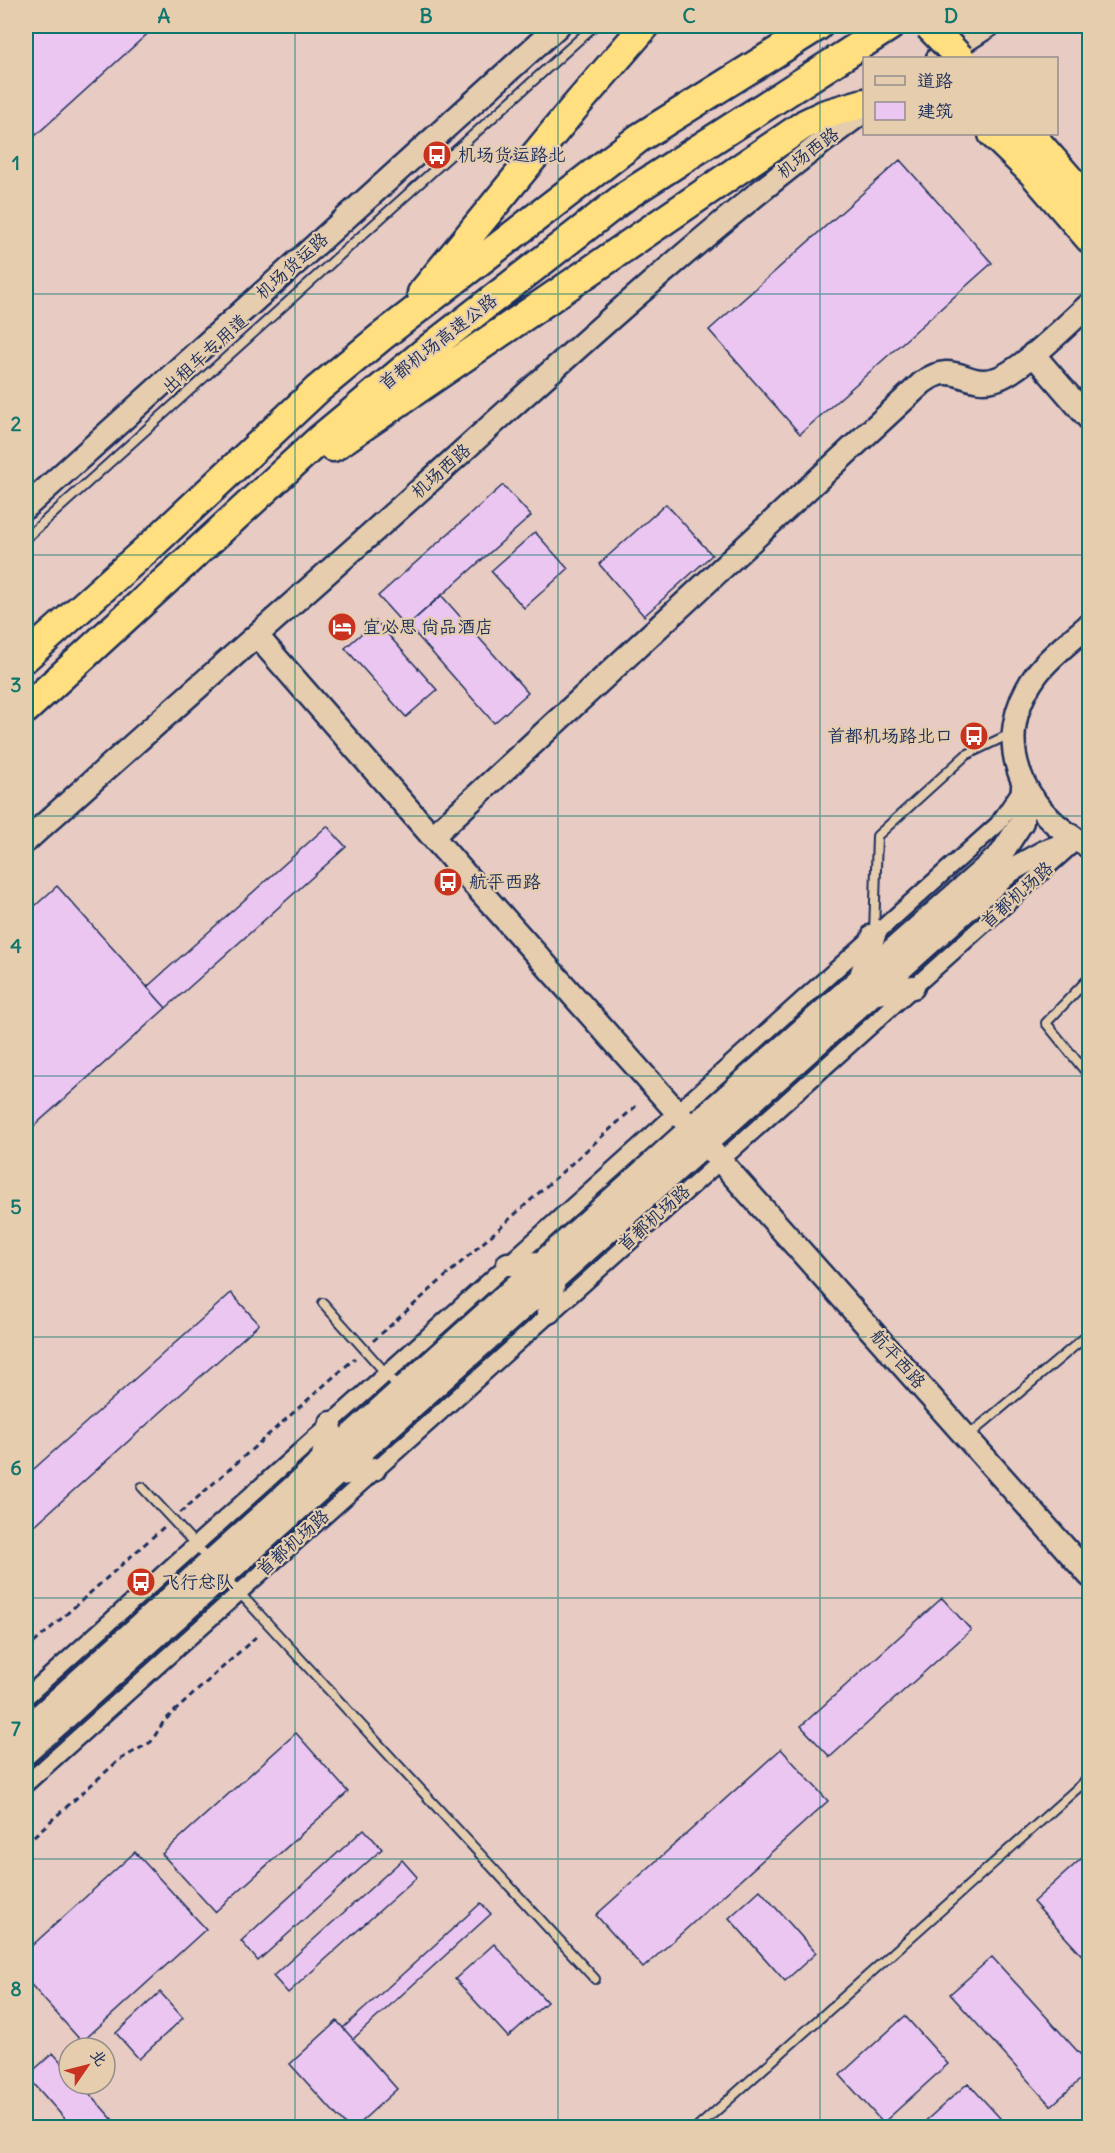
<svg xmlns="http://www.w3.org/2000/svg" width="1115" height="2153" viewBox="0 0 1115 2153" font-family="Delius,'LXGW WenKai TC',sans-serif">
<rect width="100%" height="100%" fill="#e8cbc2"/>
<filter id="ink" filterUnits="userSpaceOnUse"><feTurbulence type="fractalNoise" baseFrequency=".0167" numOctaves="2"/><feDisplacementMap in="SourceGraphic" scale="12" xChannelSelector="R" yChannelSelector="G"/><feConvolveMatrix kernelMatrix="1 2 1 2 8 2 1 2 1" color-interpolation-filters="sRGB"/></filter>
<g filter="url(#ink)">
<path fill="#ebc6f1" stroke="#1b2f5e" stroke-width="1.5" d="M26,26H156L26,144Z
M900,160L992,263L800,434L709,330Z
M503,485L531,516L406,627L378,596Z
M666,504L712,555L644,616L599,564Z
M535,532L568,569L524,608L491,571Z
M441,595L528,693L494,723L408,625Z
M376,621L437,690L406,717L345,648Z
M327,826L346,847L166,1008L147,987Z
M57,886L166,1008L26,1133V914Z
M231,1293L259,1324L26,1533V1476Z
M942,1598L971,1630L830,1757L801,1726Z
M296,1733L348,1792L215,1912L162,1854Z
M781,1749L828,1801L643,1968L596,1915Z
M364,1829L382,1849L258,1961L241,1941Z
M1090,1851V1964L1033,1902Z
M135,1852L206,1929L82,2042L26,1979V1951Z
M402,1860L417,1877L288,1993L273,1976Z
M760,1890L816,1953L785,1981L729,1918Z
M481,1903L491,1914L353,2039L343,2028Z
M494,1944L547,2002L508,2037L455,1979Z
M992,1957L1090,2065V2071L1051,2106L950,1994Z
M160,1992L183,2018L139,2059L116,2033Z
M905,2016L948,2064L883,2123L840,2075Z
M337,2021L397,2089L354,2128H348L290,2064Z
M53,2053L69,2071V2084H81L120,2128H73L27,2076Z
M968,2083L1009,2128H924L921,2125Z"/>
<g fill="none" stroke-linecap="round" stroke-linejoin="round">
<g stroke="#1b2f5e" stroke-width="12">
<path id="lane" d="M26,538L594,26
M874,934L877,836L966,755L1010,734
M1090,977L1046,1023L1090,1077
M323,1303L400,1389
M968,1436L1090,1333
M142,1487L208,1558
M224,1576L595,1979
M697,2128L1090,1777"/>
</g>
<g stroke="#1b2f5e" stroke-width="20">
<path id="street" d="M26,1697L998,824L1022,788
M26,1784L1070,847"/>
</g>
<g stroke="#1b2f5e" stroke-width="27">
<path id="secondary" d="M938,58L988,26
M1033,354L1090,420
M26,507L558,26
M257,636L480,891L1090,1576
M433,836L922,383C955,358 966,389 996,379C1023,370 1067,324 1090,304
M26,841C157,722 291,606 422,488C566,358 708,226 864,111
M1086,845C1021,810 989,740 1036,675C1050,656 1072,640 1090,624
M860,979L874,935
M872,994L913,987
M508,1264L541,1263
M549,1312L554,1279
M322,1460L331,1423
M335,1475L374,1469
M26,1728L692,1127L1001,854L1022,822L1023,786
M26,1753L1011,870L1044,852L1076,840"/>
</g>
<g stroke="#1b2f5e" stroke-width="33">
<path id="highway" d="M993,134L1033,173L1090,239
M1030,134L1090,203
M422,293L573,109L645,26
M333,447L805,124L826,114L864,103
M26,657L156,541L318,389L381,337L639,138L818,26
M26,709L320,439L426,351L627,195L890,26"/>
</g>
<path stroke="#1b2f5e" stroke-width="3" stroke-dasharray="6 4.5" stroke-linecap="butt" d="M373,1341L636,1106
M180,1513L355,1358
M26,1650L164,1527
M26,1843L119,1760L151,1742L164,1721L258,1635"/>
<use href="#lane" stroke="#e6cdae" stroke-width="8"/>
<use href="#street" stroke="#e6cdae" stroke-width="15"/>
<use href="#secondary" stroke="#e6cdae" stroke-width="22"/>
<use href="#highway" stroke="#ffdf80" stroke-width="28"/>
<g stroke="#1b2f5e" stroke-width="33" stroke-linecap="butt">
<path id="highway-bridge" d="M929,26L960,58"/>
</g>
<use href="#highway-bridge" stroke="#ffdf80" stroke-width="28"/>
</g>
</g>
<path fill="none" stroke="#0f766e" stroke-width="1.5" stroke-opacity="0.55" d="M295,26V2128M558,26V2128M820,26V2128M26,294H1090M26,555H1090M26,816H1090M26,1076H1090M26,1337H1090M26,1598H1090M26,1859H1090"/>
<defs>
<g id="bus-disc" transform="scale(1.5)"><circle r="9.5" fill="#c8321e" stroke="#e6cdae"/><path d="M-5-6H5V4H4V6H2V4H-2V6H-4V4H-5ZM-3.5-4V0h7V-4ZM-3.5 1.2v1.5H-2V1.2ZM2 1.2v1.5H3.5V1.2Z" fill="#fff"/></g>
<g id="hotel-disc" transform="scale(1.5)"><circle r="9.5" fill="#c8321e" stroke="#e6cdae"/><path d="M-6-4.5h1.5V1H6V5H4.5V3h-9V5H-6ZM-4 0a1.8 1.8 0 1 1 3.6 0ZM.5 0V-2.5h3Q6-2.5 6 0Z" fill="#fff"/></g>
</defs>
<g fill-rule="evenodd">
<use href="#bus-disc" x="437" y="155"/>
<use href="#hotel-disc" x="342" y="627"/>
<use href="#bus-disc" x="974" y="736"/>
<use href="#bus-disc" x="448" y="882"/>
<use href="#bus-disc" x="141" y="1582"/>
</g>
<g text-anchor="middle" stroke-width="4.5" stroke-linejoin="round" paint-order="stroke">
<g font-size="18" fill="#1b2f5e" stroke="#e6cdae">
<text transform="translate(808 153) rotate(-37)" y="6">机场西路</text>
<text transform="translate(292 266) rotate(-42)" y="6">机场货运路</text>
<text transform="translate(438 342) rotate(-38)" y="6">首都机场高速公路</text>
<text transform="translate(205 354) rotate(-42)" y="6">出租车专用道</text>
<text transform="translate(441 471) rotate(-42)" y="6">机场西路</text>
<text transform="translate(1017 895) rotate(-42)" y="6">首都机场路</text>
<text transform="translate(654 1218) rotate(-42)" y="6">首都机场路</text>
<text transform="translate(898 1359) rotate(48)" y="6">航平西路</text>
<text transform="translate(293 1543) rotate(-42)" y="6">首都机场路</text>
</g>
<g font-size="18" fill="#1b2f5e" stroke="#e6cdae" text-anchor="start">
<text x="458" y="161">机场货运路北</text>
<text x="363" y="633">宜必思 尚品酒店</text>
<text x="953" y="742" text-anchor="end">首都机场路北口</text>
<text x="469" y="888">航平西路</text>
<text x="162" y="1588">飞行总队</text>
</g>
</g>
<rect width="1115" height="2153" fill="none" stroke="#e6cdae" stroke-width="66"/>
<rect x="863" y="57" width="195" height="78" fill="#e6cdae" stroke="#958e8e" stroke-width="1.5"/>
<rect x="875" y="76" width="30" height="9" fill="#e6cdae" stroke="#958e8e" stroke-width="1.5"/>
<text x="917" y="87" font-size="18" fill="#1b2f5e">道路</text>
<rect x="875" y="102" width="30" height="18" fill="#ebc6f1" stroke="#958e8e" stroke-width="1.5"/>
<text x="917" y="117" font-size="18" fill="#1b2f5e">建筑</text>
<g transform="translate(87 2066) rotate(55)"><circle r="28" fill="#e6cdae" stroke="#958e8e" stroke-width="1.5"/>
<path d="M0-4.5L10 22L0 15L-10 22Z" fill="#c8321e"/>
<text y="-9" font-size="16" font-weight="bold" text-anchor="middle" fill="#1b2f5e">北</text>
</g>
<rect x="33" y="33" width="1049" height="2087" fill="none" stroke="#0f766e" stroke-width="2"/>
<g font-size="20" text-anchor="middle" font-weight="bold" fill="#0f766e">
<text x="164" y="23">A</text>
<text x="426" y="23">B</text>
<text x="689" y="23">C</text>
<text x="951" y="23">D</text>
<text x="16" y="170">1</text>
<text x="16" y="431">2</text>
<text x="16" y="692">3</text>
<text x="16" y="953">4</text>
<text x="16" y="1214">5</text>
<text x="16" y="1475">6</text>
<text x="16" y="1736">7</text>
<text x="16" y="1996">8</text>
</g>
</svg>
